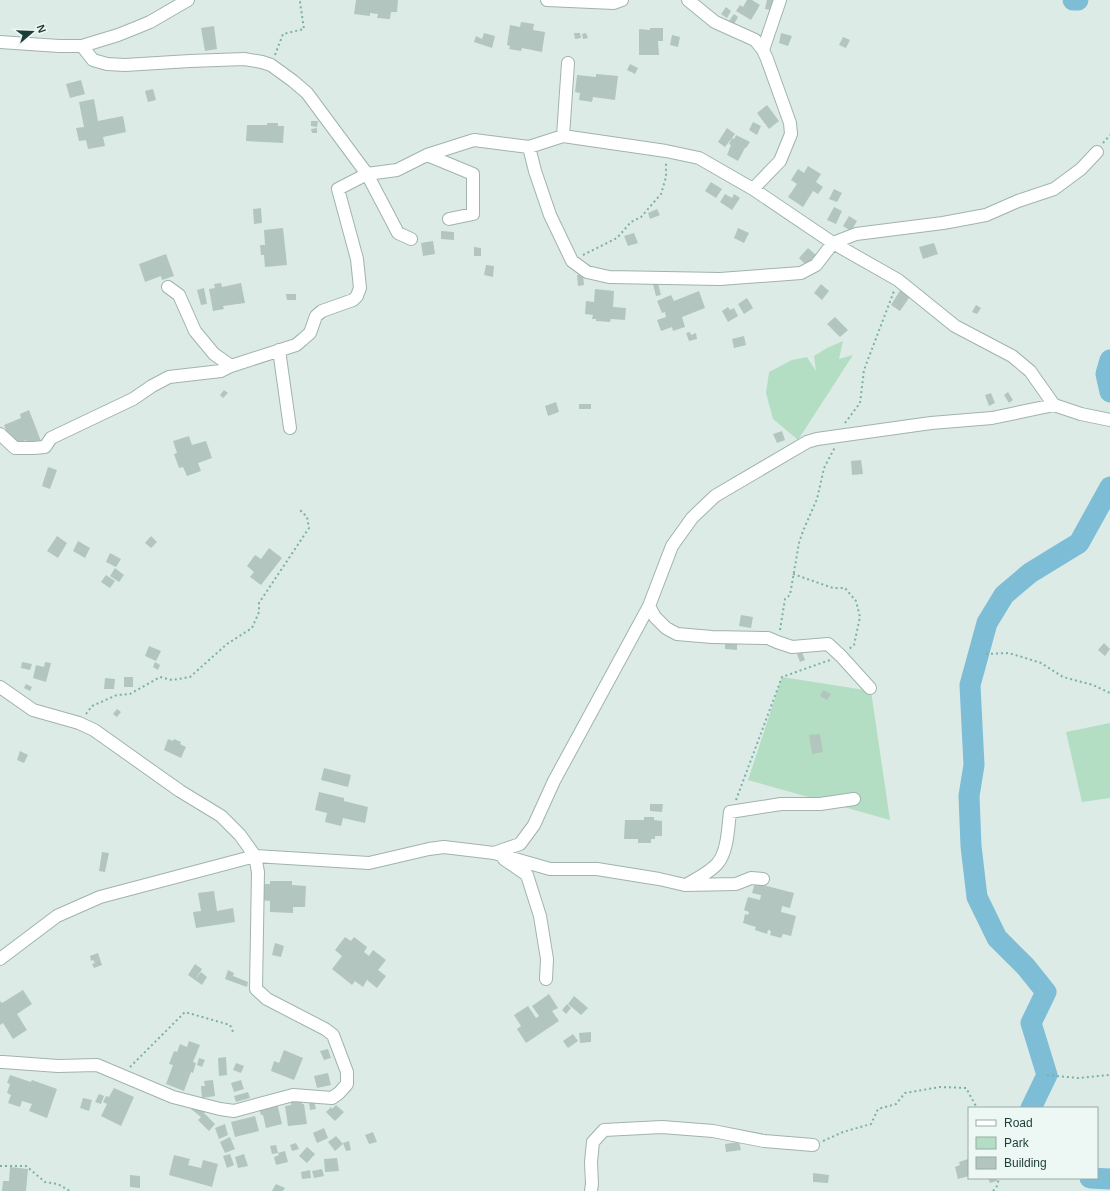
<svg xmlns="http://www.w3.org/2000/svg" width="1110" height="1191" viewBox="0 0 1110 1191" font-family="Helvetica,sans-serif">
<rect width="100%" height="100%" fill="#ddebe6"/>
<path fill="#b3dec4" d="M843,341L839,359L853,355L798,440L773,419L766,393L769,372L792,360L807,357L816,371L814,356L827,348Z
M782,677L871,691L890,820L748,780Z
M1110,723V798L1082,802L1066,732Z"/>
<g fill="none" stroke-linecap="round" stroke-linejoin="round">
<path stroke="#7ebdd6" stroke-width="21" d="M1073,0H1078
M1110,360L1106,374L1110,392
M1031,1108L1047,1075L1031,1023L1046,992L1026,967L997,938L977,897L971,846L969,796L974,765L970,685L987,623L1004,595L1030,573L1079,543L1110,487
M1090,1178L1110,1179"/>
</g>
<path fill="#b2c5bf" d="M356,0H398L397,12H391L390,19L377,18L378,14L370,13V16L354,14Z
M747,0H752L760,5L751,20L736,11L740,5L743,7Z
M767,0H774L771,10L765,9Z
M726,7L731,11L727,18L721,14Z
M734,14L738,17L734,24L729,21Z
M521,22L534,24L533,30L545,32L542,52L522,48L521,51L509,49L510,46L507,45L510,25L520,27Z
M214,26L217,49L205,51L201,28Z
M650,28H663V41H658L659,55H639V29L650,30Z
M484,33L495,36L492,48L474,42L476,36L482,39Z
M574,33H580L581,38L575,39Z
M586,33L588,38L583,39L582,34Z
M781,33L792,36L788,46L779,43Z
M672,35L680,37L678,47L670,45Z
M843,37L850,40L846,48L839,45Z
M630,64L638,68L635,74L627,70Z
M596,74L618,76L615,100L593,97L592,102L579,100L580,93L575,92L577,75L596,77Z
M81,80L85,94L70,98L66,84Z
M153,89L156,100L148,102L145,91Z
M94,99L98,121L123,116L126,132L103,137L105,146L88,149L86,140L79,141L76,128L84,127L79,102Z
M767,105L779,121L769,129L757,113Z
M311,121H318L317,127L311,126Z
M753,122L761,126L757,135L749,130Z
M267,123H278V126H284L283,143L246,141L247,125H267Z
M317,128V133H312L311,129Z
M727,128L735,134L725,147L718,142Z
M736,135L750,142L746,148H745L738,161L727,155L731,145L729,144L732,138L734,139Z
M808,166L821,174L816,182L823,187L818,194L813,191L803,207L788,197L797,184L791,180L798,169L804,173Z
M711,182L722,189L716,198L705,191Z
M834,189L842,193L837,202L829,199Z
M725,194L732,198L734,194L740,198L732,210L720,202Z
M834,207L842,211L836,224L827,220Z
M261,208L262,223L254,224L253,209Z
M657,209L660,215L650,219L648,213Z
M849,216L857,221L851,231L843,226Z
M283,228L287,265L265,267L264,255H261L260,245H265L264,230Z
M738,228L749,233L744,243L734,238Z
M441,231L454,232V240L441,239Z
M634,233L638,243L628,246L624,236Z
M433,241L435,254L423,256L421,243Z
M934,243L938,254L923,259L919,247Z
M474,247L481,248V256H474Z
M808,248L816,255L806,265L799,258Z
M166,254L174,276L162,280L161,276L145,282L139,264Z
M486,265L494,266L493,277L484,275Z
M577,275H583L584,285L578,286Z
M221,283L222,287L241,283L245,303L223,306L224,309L213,311L209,289L215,288L214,284Z
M658,283L661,295L656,296L653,284Z
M821,284L829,291L822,300L814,293Z
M204,288L207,304L201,305L197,290Z
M595,289L614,291L613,307L626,308L625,320L611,319L610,322L596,321V319H592L593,315L585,314L586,301L594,302Z
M901,289L911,295L900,311L891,305Z
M699,291L705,308L682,317L685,327L673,331L672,327L661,331L657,320L666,317L665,312L662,313L657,301L671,295L674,301Z
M286,294H296V300H287Z
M747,298L753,308L744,314L738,304Z
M976,305L981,308L977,314L972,312Z
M728,307L730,310L734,308L738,316L728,322L722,311Z
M835,317L848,330L840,337L827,324Z
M690,332L691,335L696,333L697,339L689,341L686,333Z
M744,336L746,345L734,348L732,339Z
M224,390L228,393L223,398L220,395Z
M1008,392L1013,400L1009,403L1004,395Z
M991,393L995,403L989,406L985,395Z
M556,402L559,412L548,416L545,406Z
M579,404H591V409H579Z
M29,410L41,441L28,446L26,440L12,446L4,425L21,418L20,414Z
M782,431L785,440L777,443L773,434Z
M189,436L192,445L206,441L212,458L198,463L201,471L187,476L183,467L179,468L174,454L177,453L173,441Z
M861,460L863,474L852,475L851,461Z
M48,467L57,470L50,489L42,486Z
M57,536L67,543L58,558L47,551Z
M151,536L157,542L151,548L145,543Z
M78,541L90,548L85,558L73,551Z
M269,548L282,558L261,585L250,577L254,572L247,566L255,555L261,559Z
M110,553L121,559L116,567L106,562Z
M115,568L124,575L119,582L110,576Z
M106,575L115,581L110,588L101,582Z
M741,615L753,617L751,628L739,626Z
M725,643L737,644V650L725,649Z
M1104,643L1110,649L1105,656L1098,650Z
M149,646L161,651L156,661L145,656Z
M802,652L805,660L800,662L797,654Z
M22,662L32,664L30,670L21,668Z
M45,662L51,663L46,682L33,678L36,665L44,667Z
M155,662L160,665L158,670L153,667Z
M124,677H133V687H124Z
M105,678L115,679L114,689H104Z
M26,684L32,687L30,691L24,688Z
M823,690L831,694L827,700L820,696Z
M117,709L121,712L117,717L113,714Z
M820,734L823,752L812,754L809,735Z
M168,739L173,741L174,739L181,742L180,744L186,747L181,758L164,750Z
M20,751L28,755L24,763L17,760Z
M324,768L351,775L348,787L321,780Z
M319,792L344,798V801L368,807L365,823L343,818L341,826L325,822L327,813L315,810Z
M650,804H663L662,812L650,811Z
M644,817H654V820L662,821V836H655V839H651V843H638V839H624L625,820H644Z
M102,852L109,853L105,872L99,871Z
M270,881H292V885L306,886L305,907H293V913L270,912V901L261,900V884H270Z
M755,883L794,893L790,908L782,906L781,912L796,916L791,936L783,934L781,938L770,935L771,931L768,930L767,934L755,930L756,927L743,923L745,914L748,915L749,912L744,910L748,897L760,900L761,895L752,893Z
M214,891L217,911L233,908L235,922L196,928L193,912L201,911L198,893Z
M345,937L351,941L354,937L367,947L364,952L369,956L373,950L386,960L378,970L386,976L377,988L367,980L363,987L355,981L352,985L332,969L342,956L335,950Z
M275,943L284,946L281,957L272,955Z
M98,953L102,965L94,968L92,964L95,963L93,960L91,961L90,956Z
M195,964L202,969L195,980L188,975Z
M228,970L234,973L233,976L248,982L247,987L225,979Z
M201,972L207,977L202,985L195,980Z
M23,990L32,1004L17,1014L27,1030L13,1039L3,1023L0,1025V1001L2,1003Z
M549,994L558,1008L552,1011L559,1021L526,1043L517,1029L521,1026L514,1015L528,1006L536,1018L539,1016L532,1006Z
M574,996L588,1008L581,1015L568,1004Z
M567,1004L571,1008L566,1014L562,1010Z
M591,1032V1042L580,1043L579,1033Z
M573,1034L578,1041L568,1048L563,1041Z
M189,1041L200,1045L193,1062L196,1063L193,1073L191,1072L184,1091L166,1084L173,1065L169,1064L174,1051L177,1052L180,1044L187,1047Z
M328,1049L331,1058L324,1060L320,1051Z
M284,1050L303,1058L294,1080L271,1071L274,1061L279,1063Z
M226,1057L227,1075L219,1076L218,1058Z
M199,1058L205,1060L202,1067L197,1065Z
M236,1063L244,1066L241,1073L233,1070Z
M328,1073L331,1085L317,1088L314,1076Z
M10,1075L31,1082L32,1080L57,1089L47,1118L29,1111L32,1104L22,1101L20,1107L8,1103L11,1095L7,1093L10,1084L7,1083Z
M213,1080L215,1096L202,1098L201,1086H205L204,1081Z
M241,1080L244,1089L234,1092L231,1083Z
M114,1088L134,1097L121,1126L101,1116L107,1104L103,1102L106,1096L109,1097Z
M248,1092L250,1098L236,1102L234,1096Z
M99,1094L104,1096L101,1104L95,1102Z
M83,1098L92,1100L89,1111L80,1108Z
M302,1100V1104H304L307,1124L288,1126L285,1106L291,1105V1101Z
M314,1101L316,1109L310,1110L309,1102Z
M277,1103L282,1124L266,1128L263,1115H261L259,1108Z
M195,1105L206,1111L204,1113L215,1124L209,1131L198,1120L201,1117L191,1109Z
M336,1105L344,1112L335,1121L326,1112L331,1107L332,1109Z
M255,1116L259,1131L235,1137L231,1122Z
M225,1124L228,1135L219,1139L215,1128Z
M324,1128L328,1138L317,1143L313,1133Z
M373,1132L377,1142L369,1144L365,1135Z
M336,1136L343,1144L335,1151L328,1142Z
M230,1137L235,1149L225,1153L220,1142Z
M349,1141L351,1150L346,1151L343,1143Z
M739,1142L741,1150L726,1152L725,1144Z
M296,1143L299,1149L292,1151L290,1145Z
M276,1145L278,1153L272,1154L270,1146Z
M307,1147L315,1154L307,1163L299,1156Z
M285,1151L288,1162L276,1165L274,1157L279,1155L278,1153Z
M230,1154L234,1165L227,1168L223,1156Z
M244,1154L248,1166L238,1168L235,1157Z
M174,1155L190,1159L188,1165L201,1168L203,1160L218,1164L212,1187L169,1175Z
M337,1158L339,1171L325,1172L324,1159Z
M968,1159L969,1176L958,1179L955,1167L960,1165L959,1162Z
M10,1167L28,1169L26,1191H2L3,1181H9Z
M322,1169L324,1176L314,1178L312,1171Z
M310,1170L311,1178L302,1179L301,1172Z
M813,1173L829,1175L828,1183L813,1182Z
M130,1175L140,1176V1188L130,1187Z
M988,1178H996L997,1181L990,1183Z
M276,1184L285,1188L283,1191H272Z"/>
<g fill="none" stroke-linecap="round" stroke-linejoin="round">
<g stroke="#a0b3ae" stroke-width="14">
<path id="minor" d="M547,0L614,3L622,0
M688,0L715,22L755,40L763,50L767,59L790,123L791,134L780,161L753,189
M0,42L59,46H82L118,35L138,27L150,22L188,0
M82,46L93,60L107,64L125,65L190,61L244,59L262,62L271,65L293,81L307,93L367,174L398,233L411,239
M763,50L780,0
M563,136L568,63
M529,147L535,171L550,215L572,261L587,272L609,277L720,279L801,273L816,265L833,243L856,234L943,223L986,215L1018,201L1054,189L1081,169L1097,152
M427,155L473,174V214L449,219
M168,287L179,295L195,331L214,354L231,366L296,345L302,340L310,333L316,316L322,311L353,300L357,296L360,288L357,259L338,189L367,174L397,170L427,155L474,140L529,147L563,136L666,151L699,158L753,189L833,243L898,280L955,326L1012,356L1030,371L1054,405
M279,350L290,428
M0,434L15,448H33L45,447L51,438L133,399L152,386L169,377L221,371L231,366
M649,606L655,617L666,628L677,634L712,637L768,638L777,642L792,647L828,644L841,656L870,688
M0,687L33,710L79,723L94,730L180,791L221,816L240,835L255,856L258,872L256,989L267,999L325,1029L333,1035L347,1072V1084L339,1093L332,1098L293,1095L234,1111L220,1109L173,1097L97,1065L58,1066L3,1062H0
M494,853L520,844L534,825L554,781L649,606L672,546L692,518L715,496L807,442L817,439L931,423L992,418L1054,405L1081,414L1110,420
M504,859L527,875L540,916L547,959L546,979
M686,885C696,879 709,873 717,864C728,852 728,827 730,812L781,804H820L854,799
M0,959L57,916L100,897L255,856L369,863L429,849L444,847L494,853L550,869H597L659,879L685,885L736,884L751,878L763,879
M591,1191L592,1184L591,1162L593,1142L604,1130L662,1127L713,1131L764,1141L813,1145"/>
</g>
<path stroke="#7ab1a7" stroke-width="2" stroke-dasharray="2 3" stroke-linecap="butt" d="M275,55L283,34L304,29L300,2L297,0
M1103,143L1110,135
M583,255L617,238L631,222L641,217L661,194L666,177V163
M845,423L860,403L864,370L894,291
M793,574L833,588H845L856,601L860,617L854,645L849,649
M780,630L785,599L790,595L799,543L803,531L817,499L824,468L835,447
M986,654L1009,653L1041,663L1063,677L1093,685L1110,693
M86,714L92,706L117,695L130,694L160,677L172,680L190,677L227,644L252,628L259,612V603L309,528L307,517L299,509
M736,800L782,677L830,660
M130,1067L185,1012L230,1025L234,1034
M1047,1075L1078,1078L1110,1075
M823,1141L843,1132L871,1124L878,1109L896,1104L905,1093L940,1087L966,1088L977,1108
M0,1166H26L45,1182L58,1184L70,1191
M993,1191L997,1186L999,1178"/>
<use href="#minor" stroke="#fff" stroke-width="12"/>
</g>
<rect x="968" y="1107" width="130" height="72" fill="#edf7f3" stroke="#9aaca8"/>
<rect x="976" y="1120" width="20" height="6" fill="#ffffff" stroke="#9aaca8"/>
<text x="1004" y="1127" font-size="12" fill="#1d3b37">Road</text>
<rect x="976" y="1137" width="20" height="12" fill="#b3dec4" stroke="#9aaca8"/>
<text x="1004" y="1147" font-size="12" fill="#1d3b37">Park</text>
<rect x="976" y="1157" width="20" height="12" fill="#b2c5bf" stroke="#9aaca8"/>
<text x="1004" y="1167" font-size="12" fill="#1d3b37">Building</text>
<g transform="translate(32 32) rotate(71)" stroke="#edf7f3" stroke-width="3" paint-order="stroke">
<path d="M0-3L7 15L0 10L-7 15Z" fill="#1d3b37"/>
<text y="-6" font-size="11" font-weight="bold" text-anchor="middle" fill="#1d3b37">N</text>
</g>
</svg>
